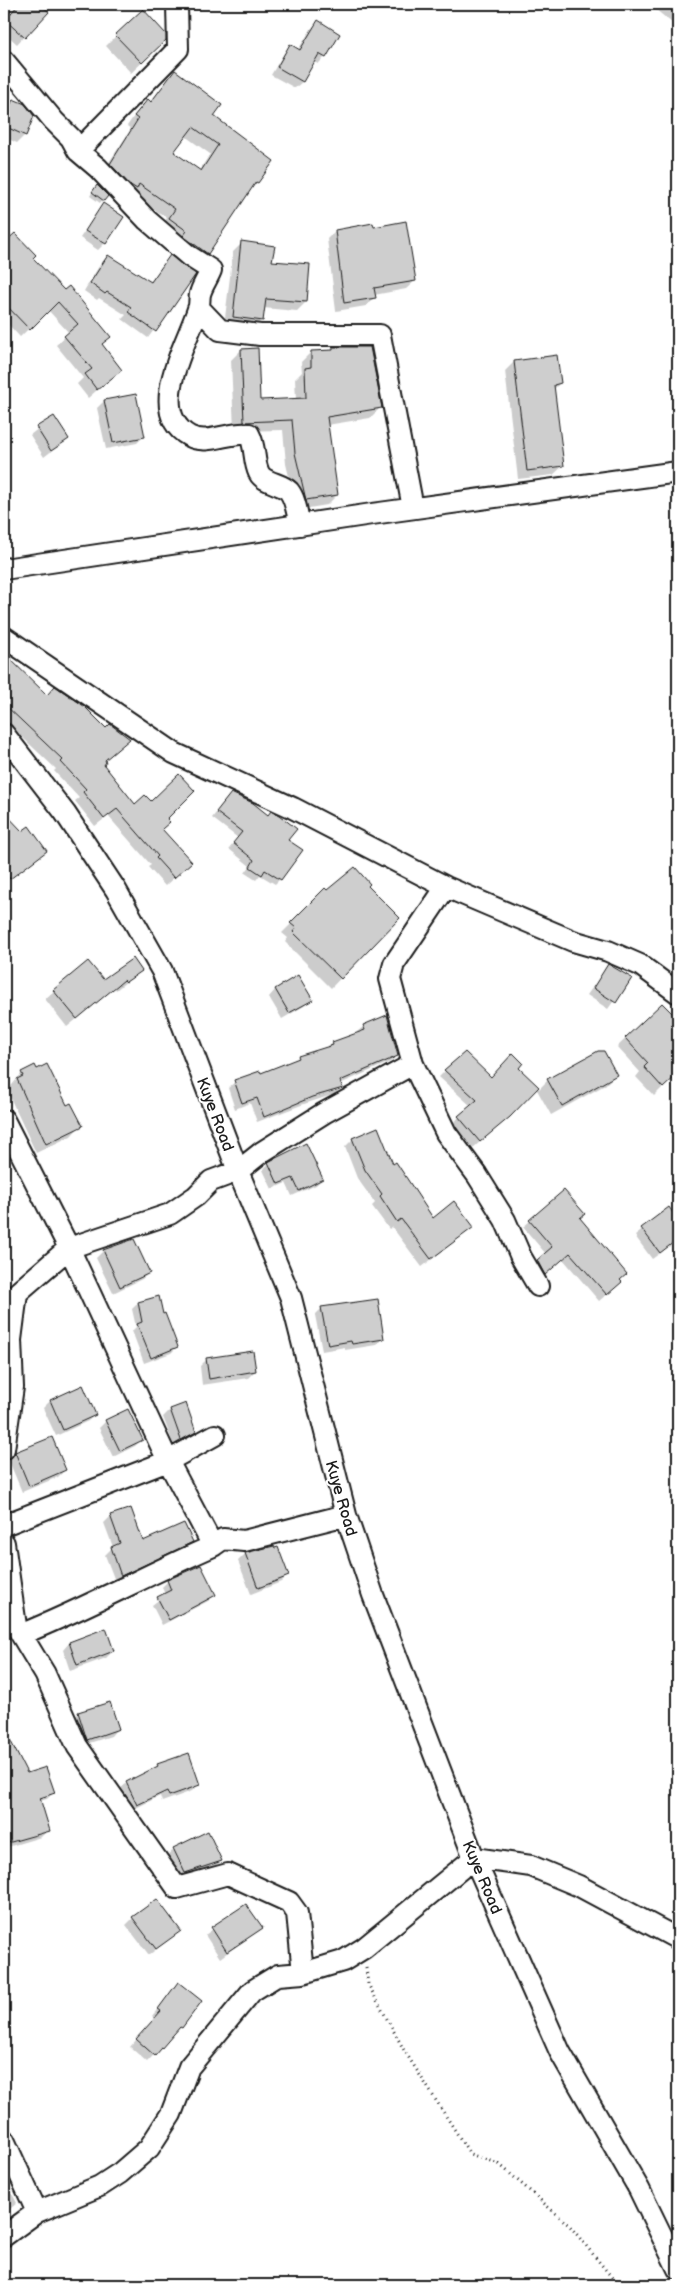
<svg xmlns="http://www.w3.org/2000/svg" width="682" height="2289" viewBox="0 0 682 2289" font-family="'Balsamiq Sans',sans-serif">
<rect width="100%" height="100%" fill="#fff"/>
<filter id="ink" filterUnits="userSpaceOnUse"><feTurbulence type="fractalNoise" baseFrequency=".02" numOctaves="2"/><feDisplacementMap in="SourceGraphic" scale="10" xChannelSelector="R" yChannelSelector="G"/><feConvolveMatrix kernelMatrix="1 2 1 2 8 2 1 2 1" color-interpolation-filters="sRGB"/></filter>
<g filter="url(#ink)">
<path fill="#0003" fill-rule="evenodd" d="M20,4H38L47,12L17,44L4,32V22Z
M74,4H87L78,10Z
M659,4H678V28L655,9Z
M318,22L338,35L325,57L318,64L314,62L302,82L295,88L271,75L284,53L291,46L298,50L311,29Z
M116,36L154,51L131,73L106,46Z
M175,71L257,182L248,191L207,253L198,262L161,228L167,218L102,173L131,129L127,126L139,109L148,101L150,102ZM185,136L210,154L199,171L172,152Z
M4,96L24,105L25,135L17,143L4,137Z
M94,189L106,196L100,203L90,196Z
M103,205L105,243L98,250L80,238Z
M335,231L415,281L406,289L374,295L375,297L366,306L336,311L327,239Z
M15,235L120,370L88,398L77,384L83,378L56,345L69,333L48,310L20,337L4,320V245Z
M242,243L271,262L306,302L297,311L263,308L262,320L253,329L224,326L233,252Z
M108,256L149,283L170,257L194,275L148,338L122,319L126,315L99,298L97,300L84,291L101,263Z
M333,348L380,408L370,418L327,425L337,495L327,505L297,510L286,464L283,430L234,431L231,360L241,350L258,401L296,400L295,379L302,372L301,362L311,352H330Z
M514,362L560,383L553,390L563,466L553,475L518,479L505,371Z
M135,395L144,436L137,443L106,449L97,408L104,401Z
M53,417L67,439L44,457L30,435Z
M4,653L13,659L11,662L104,761L102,765L135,805L165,819L160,830L182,870L165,886L148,867L151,865L108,816L95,826L75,801L79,798L54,771L56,769L4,720Z
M226,800L287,840L280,879L275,884L260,875L256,880L245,873L250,866L229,849L238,838L212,818Z
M4,813L22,833L46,850L4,884Z
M366,886L398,918L331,988L285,942L288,938L282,933L325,890L326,892Z
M608,966L630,978L608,1009L587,995Z
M140,971L116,990L115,988L67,1027L45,999L54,991L103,981Z
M297,977L311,999L304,1006L282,1019L269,997L275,990Z
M662,1004L678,1021V1072L654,1096L636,1077L640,1072L617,1047Z
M364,1026L397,1055L390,1062L340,1084L341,1088L335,1094L304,1104L257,1122L250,1103L235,1109L228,1088L235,1082L260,1075L295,1061L299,1057L328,1048L332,1044L358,1034L357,1032Z
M517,1068L539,1089L548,1080L615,1075L605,1085L551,1115L536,1088L502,1123L473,1148L452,1124L471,1106L439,1077L445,1071L490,1079Z
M22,1073L67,1107L81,1125L71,1136L36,1153L7,1091Z
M353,1139L393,1166L433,1219L472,1227L422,1267L392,1227L389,1229L372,1206L375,1203L357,1178L345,1147Z
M269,1163L322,1179L316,1185L292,1196L286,1183L272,1189L263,1170Z
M669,1209L674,1216L678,1214V1240L652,1259L635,1236Z
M579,1218L619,1281L613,1289L599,1301L563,1259L538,1281L531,1268L546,1254L523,1227L530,1221Z
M134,1240L149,1273L142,1279L113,1293L96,1258L103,1251Z
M158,1298L162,1315L177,1347L171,1353L144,1363L132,1331L136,1327L132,1309L138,1303Z
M322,1308L383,1338L376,1345L345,1350V1347L322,1351L315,1315Z
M207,1359L255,1371L248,1378L202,1385L200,1366Z
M83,1387L95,1415L88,1421L56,1436L43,1408L50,1401Z
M170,1410L195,1432L188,1439L174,1446L163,1417Z
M106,1421L142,1439L135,1446L113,1457L99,1428Z
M16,1454L65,1470L58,1477L22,1492L9,1461Z
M111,1516L142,1543L192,1542L185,1548L115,1581L105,1555L113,1547L104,1523Z
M273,1547L288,1575L281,1582L251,1594L238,1561L245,1554Z
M168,1581L215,1595L208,1601L162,1625L152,1605L165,1595L162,1587Z
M69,1643L113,1651L106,1658L70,1671L63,1650Z
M79,1713L117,1729L111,1736L80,1746L72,1720Z
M4,1730L27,1775L54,1792L47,1799L40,1801L48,1830L41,1837L4,1848Z
M158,1765L199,1784L192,1791L162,1802L160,1796L130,1811L120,1789L127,1783L153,1770Z
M174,1849L221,1861L214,1867L178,1880L167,1856Z
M246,1905L261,1928L220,1958L205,1935Z
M133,1918L172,1937L149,1955L126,1925Z
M178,1984L181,2027L147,2062L130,2047L155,2018L152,2016Z
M4,2179L17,2203L4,2214Z"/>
<path fill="#cecece" stroke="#1c1c1c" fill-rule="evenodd" d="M19,4H40L49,12L25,38L5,20Z
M143,9L166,34V40L142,63L115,35Z
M318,20L340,34L326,58L319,54L303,82L277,67L290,44L300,50Z
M175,70L222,105L214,116L274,161L258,183L256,182L208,254L183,236L187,231L169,218L175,209L139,184L137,189L129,184L110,164L138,119L134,116L148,99L151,102ZM193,127L218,145L201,171L174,152Z
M13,99L25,104L34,116L26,136L4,126V119Z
M97,185L108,196L104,201L92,192Z
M103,203L124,217L106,244L85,231Z
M406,221L416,281L374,288L376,298L344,303L335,230L373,223L374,227Z
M15,233L36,255L33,258L64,290L69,286L111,337L102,344L122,370L97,390L85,374L92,369L64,336L78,324L58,302L30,330L4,303V243Z
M241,241L275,246L272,261L310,264L307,302L266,299L263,321L233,317Z
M108,255L151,282L170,255L196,274L156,332L128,312L131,307L107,292L105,294L90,283Z
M333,347H370L382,408L327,417L338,495L306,500L295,453L292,420L244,422L241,349L258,348L260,400L306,398L305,368L311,367V351L333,350Z
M557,355L561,383L554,385L564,466L527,471L514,361Z
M136,394L145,437L113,443L104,400Z
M54,416L69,439L51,451L36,427Z
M4,653L47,695L55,686L84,706L106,728L110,724L130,739L105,760L106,762L104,765L135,804L145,795L151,801L179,774L195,791L167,819L170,822L162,829L192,862L174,878L156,858L158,856L117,809L104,819L83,792L86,789L61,762L63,760L4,704Z
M231,793L253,803L268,815L271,811L279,815L297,829L288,840L303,850L281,880L265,870L262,875L250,867L254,860L233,843L242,832L216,812Z
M4,812L22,831L29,826L47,851L10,879L4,870Z
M355,867L370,884L368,886L400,918L341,979L293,932L296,928L290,923L325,888L327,890Z
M133,958L142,971L126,982L124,980L77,1019L53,990L88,961L103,979Z
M608,964L632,978L616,1003L593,988Z
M298,975L313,1000L289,1013L275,989Z
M662,1003L678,1019V1074L663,1088L644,1067L648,1063L625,1038Z
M387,1015L398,1056L340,1081L343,1088L312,1097L264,1117L257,1098L242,1103L234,1080L260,1071L261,1073L299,1058L298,1056L333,1045L332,1042L365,1030L363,1025Z
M598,1051H604L617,1075L562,1106L547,1079Z
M465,1052L491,1077L513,1053L523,1063L519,1068L539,1087L510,1117L480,1142L458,1116L477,1100L444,1070Z
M47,1064L67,1105L71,1103L83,1126L46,1144L17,1079L23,1076L21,1072L35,1065L37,1069Z
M378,1127L393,1164L396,1162L433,1218L454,1201L474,1227L431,1259L401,1219L397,1222L380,1196L382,1194L365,1170L352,1138Z
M306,1143L323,1179L299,1191L293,1178L278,1184L268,1162Z
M564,1190L585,1214L580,1218L627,1274L620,1280L622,1282L607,1295L570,1253L545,1275L537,1260L552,1247L529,1220Z
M669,1207L678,1220V1239L660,1253L641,1228Z
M134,1239L150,1273L120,1287L103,1250Z
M159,1296L163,1314L165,1313L178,1347L151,1358L137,1324L142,1322L138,1302Z
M378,1299L384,1339L352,1344L351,1341L328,1345L321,1307Z
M253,1351L256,1371L209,1379L206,1358Z
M83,1385L96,1415L63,1430L50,1400Z
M186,1403L196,1432L181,1440L170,1409Z
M128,1409L143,1440L120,1451L105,1420Z
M52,1437L66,1470L29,1486L15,1452Z
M131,1508L143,1541L184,1523L193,1542L121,1576L111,1547L120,1543L110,1515Z
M274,1546L275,1548L278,1547L289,1576L258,1588L245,1553Z
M201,1565L216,1595L169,1620L157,1597L171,1590L167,1580Z
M106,1628L114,1651L77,1665L69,1642Z
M110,1702L119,1729L87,1740L78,1712Z
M4,1728L27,1773L46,1767L55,1793L40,1798L50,1831L4,1844Z
M189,1753L200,1785L169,1796L167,1791L137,1805L126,1782L158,1766L157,1764Z
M208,1831L222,1861L185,1873L173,1848Z
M157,1899L181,1931L156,1949L132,1917Z
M246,1904L263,1928L227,1952L211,1927Z
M178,1982L202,2001L182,2028L180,2027L155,2056L136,2039L161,2011L158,2009Z"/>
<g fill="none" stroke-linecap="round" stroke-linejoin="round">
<g stroke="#1c1c1c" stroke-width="24">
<path id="minor" d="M4,61L54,121L71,138L78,151L98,168L147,220L189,256L211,270C208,278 202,286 200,294C199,299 200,305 198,309C188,342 145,411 189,436C208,446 229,431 249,434C256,446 253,461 259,473C264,483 281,483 289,491C296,500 297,514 300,525
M78,151L178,49L177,4
M199,308L220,330L260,335H380L413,508
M4,569L372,514L678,472
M4,637L174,753L293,808L446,887L573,941L608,951L640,965L678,993
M4,734L65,813L116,890L162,971L238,1171L291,1298L346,1515L373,1595L474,1858L560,2052L639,2189L678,2269
M446,887L394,964L390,979L413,1064L446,1133L477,1175L505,1220L521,1257L538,1286
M4,1120L69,1248L168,1461L213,1546L223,1539L244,1541L346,1515
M4,1301L17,1293L69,1248L170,1214L196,1196L211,1181L238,1171L262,1152L324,1113L413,1064
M4,1449L13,1387L11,1340L17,1293
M4,1525L168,1461L215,1435
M4,1543L16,1626L45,1674L77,1746L177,1888L228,1874L289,1902L297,1913L303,1973
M22,1634C87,1608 148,1574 213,1546
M4,2140L37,2212
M4,2236L37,2212L100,2186L120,2173L149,2148L171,2114L189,2067L252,1991L278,1975L303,1973L343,1961L364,1948L474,1858L531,1866L579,1886L678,1939"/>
</g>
<path stroke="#1c1c1c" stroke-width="3" stroke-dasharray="1 4" stroke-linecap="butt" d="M366,1968L368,1984L404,2050L470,2154L499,2164L570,2226L618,2285"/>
<use href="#minor" stroke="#fff" stroke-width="20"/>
</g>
</g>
<g text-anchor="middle" stroke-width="4" stroke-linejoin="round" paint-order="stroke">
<g font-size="16" fill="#1c1c1c" stroke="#fff">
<text transform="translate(216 1114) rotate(69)" y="6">Kuye Road</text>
<text transform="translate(342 1498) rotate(74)" y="6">Kuye Road</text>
<text transform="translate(483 1877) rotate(67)" y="6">Kuye Road</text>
</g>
</g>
<rect width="682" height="2289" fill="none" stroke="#fff" stroke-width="20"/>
<rect x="10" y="10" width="662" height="2269" fill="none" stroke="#1c1c1c" stroke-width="2" filter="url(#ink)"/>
</svg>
